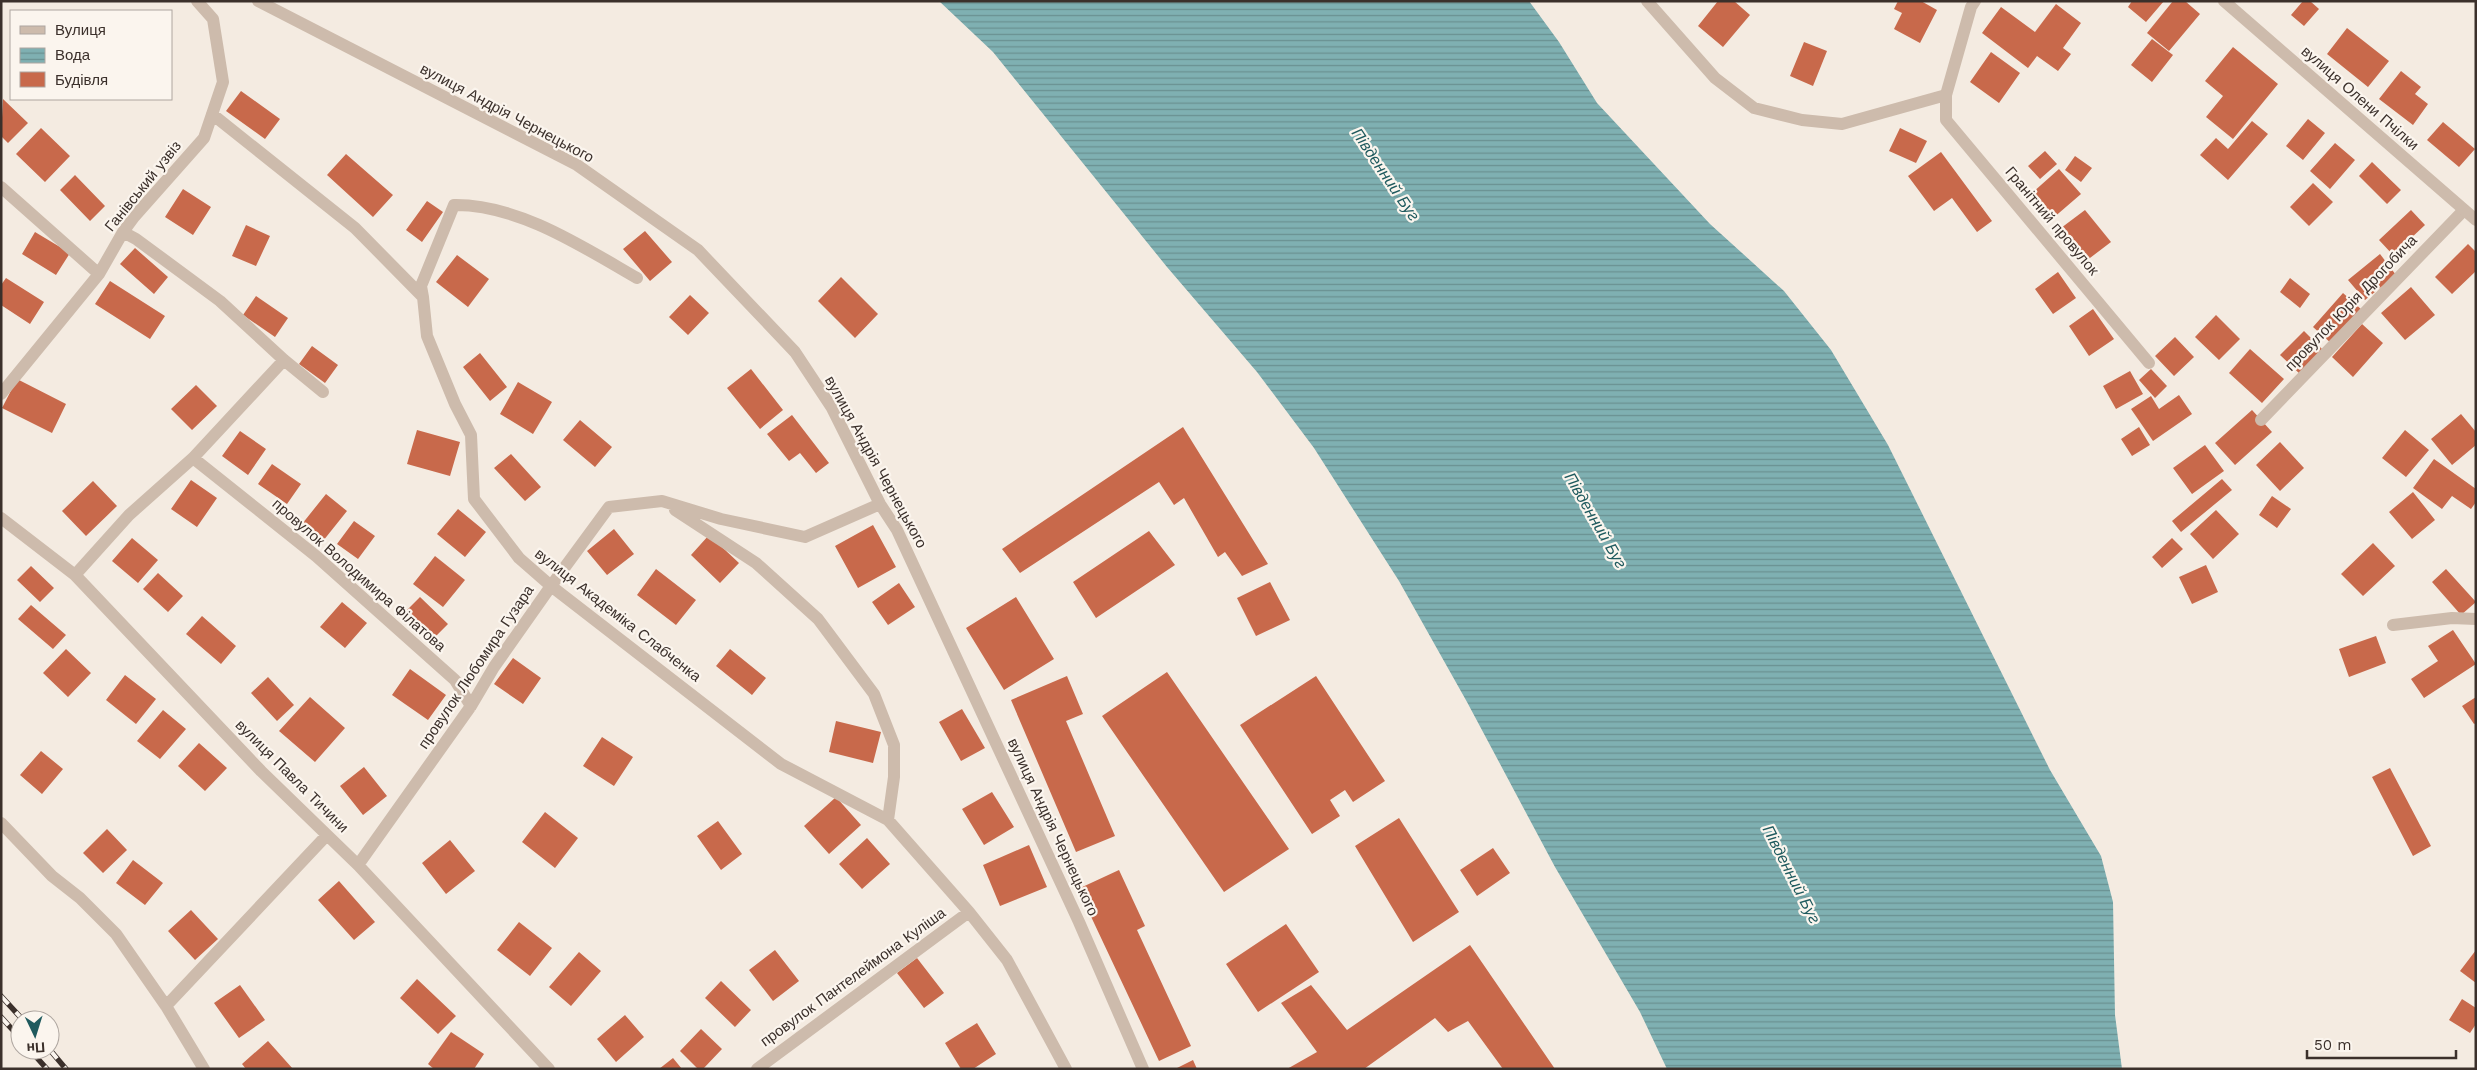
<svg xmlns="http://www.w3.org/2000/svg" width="2477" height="1070" viewBox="0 0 2477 1070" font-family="'Work Sans',sans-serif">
<defs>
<pattern id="water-rules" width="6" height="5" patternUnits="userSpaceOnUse" patternTransform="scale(1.25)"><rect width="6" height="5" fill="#7fb0b2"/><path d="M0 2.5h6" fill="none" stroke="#699091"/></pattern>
</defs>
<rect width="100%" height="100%" fill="#f4ebe1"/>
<path fill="url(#water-rules)" d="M939,1H1529L1559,42L1597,103L1710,224L1784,291L1831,350L1888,445L2050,770L2101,856L2113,902L2115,1015L2122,1069H1667L1640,1012L1555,867L1467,702L1399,581L1314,448L1257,372L1167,267L993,52Z"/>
<path fill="#c8694b" d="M1718,1H1734L1750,15L1723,47L1698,26Z
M1898,1H1921L1937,10L1920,43L1894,29L1902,13L1894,9Z
M2132,1H2164L2146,22L2128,7Z
M2173,1H2185L2200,14L2169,51L2147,33Z
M2303,1H2310L2319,9L2304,26L2291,15Z
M2056,4L2081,23L2063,48L2071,54L2058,71L2037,56L2028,68L1982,33L2001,7L2035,32Z
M2347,28L2389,61L2368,87L2327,54Z
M2152,39L2173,55L2152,82L2131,65Z
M1804,42L1827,51L1813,86L1790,76Z
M2233,47L2278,84L2233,139L2206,117L2223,96L2205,81Z
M1991,52L2020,73L1999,103L1970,82Z
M2401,71L2421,87L2415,94L2428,104L2413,125L2379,99Z
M241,91L280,119L265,139L226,111Z
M3,99L28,123L8,143L1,136Z
M2308,119L2325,133L2303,160L2286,146Z
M2252,121L2268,134L2228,180L2200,155L2216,138L2228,149Z
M2443,122L2475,149L2459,167L2427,140Z
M41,128L70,156L45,182L16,154Z
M1900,128L1927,141L1916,163L1889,151Z
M2335,143L2355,160L2330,189L2310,171Z
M2045,151L2057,164L2040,179L2028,166Z
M1941,152L1992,221L1977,232L1952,198L1934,211L1908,176Z
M346,154L393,195L373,217L327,175Z
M2075,156L2092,168L2081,182L2065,170Z
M2372,162L2401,190L2387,204L2359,176Z
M2059,169L2081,194L2052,219L2031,194Z
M75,175L105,206L90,221L60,190Z
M2313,183L2333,202L2309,226L2290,207Z
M183,189L211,207L193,235L165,217Z
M427,201L443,212L422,242L406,230Z
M2085,210L2111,242L2086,261L2061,228Z
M2411,210L2425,225L2393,255L2379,240Z
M246,225L270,236L256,266L232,256Z
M645,231L672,262L650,281L623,249Z
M35,232L70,253L56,275L22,254Z
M2468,244L2476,252V271L2452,294L2435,277Z
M135,248L168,277L154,294L120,264Z
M2380,254L2396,275L2365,300L2348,280Z
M457,255L489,279L468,307L436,282Z
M2058,272L2076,298L2053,314L2035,289Z
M841,277L878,314L855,338L818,301Z
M6,278L44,302L30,324L1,305V285Z
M2290,278L2310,294L2300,308L2280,292Z
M110,281L165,316L150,339L95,304Z
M2411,287L2435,315L2405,340L2381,313Z
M2343,293L2362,310L2332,344L2313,327Z
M690,295L709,313L688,335L669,317Z
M256,296L288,318L275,337L243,315Z
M2093,309L2114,339L2089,356L2069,326Z
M2216,315L2240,339L2219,360L2195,337Z
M2362,324L2383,343L2353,377L2332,357Z
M2304,331L2324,351L2301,375L2280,355Z
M2175,337L2194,357L2174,376L2155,356Z
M312,346L338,365L325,383L299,364Z
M2250,349L2284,379L2262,403L2229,373Z
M480,353L507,387L490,401L463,367Z
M751,369L783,410L760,429L727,388Z
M2151,369L2167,386L2155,398L2139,380Z
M2130,371L2143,394L2116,409L2103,386Z
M17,379L66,404L52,433L2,408Z
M518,382L552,402L533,434L500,414Z
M196,385L217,406L192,430L171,409Z
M2179,395L2192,414L2153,441L2131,409L2151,396L2159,409Z
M2252,410L2272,432L2235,465L2215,443Z
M2461,414L2476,432V445L2452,465L2431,439Z
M792,415L829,463L816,473L800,453L789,461L767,434Z
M580,420L612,447L595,467L563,440Z
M1183,427L1268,564L1242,576L1225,552L1218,557L1184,498L1174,505L1159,482L1020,573L1002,549Z
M2139,427L2150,445L2132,456L2121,439Z
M417,430L460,442L450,476L407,464Z
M2405,430L2429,450L2406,477L2382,458Z
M240,431L266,449L248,475L222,456Z
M2280,442L2304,468L2280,491L2256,465Z
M2205,445L2224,471L2192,494L2173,468Z
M511,454L541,487L525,501L494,468Z
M2434,459L2476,489V502L2471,509L2452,496L2442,509L2413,488Z
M272,464L301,484L287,504L258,484Z
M2222,479L2232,490L2181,532L2172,521Z
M191,480L217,498L197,527L171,509Z
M93,481L117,506L86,536L62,511Z
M2413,492L2435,520L2412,539L2389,512Z
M326,494L347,511L323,541L302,524Z
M2272,496L2291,509L2277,528L2259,515Z
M458,509L486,532L465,557L437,534Z
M2216,510L2239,534L2213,559L2190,534Z
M354,521L375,536L358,559L337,544Z
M873,525L896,567L858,588L835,546Z
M614,529L634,554L607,575L587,551Z
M1149,531L1175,565L1096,618L1073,582Z
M709,535L739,563L720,583L691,555Z
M132,538L158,560L138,583L112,561Z
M2172,538L2183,549L2162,568L2152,557Z
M2373,543L2395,566L2363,596L2341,574Z
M435,556L465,580L443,607L413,584Z
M2206,565L2218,592L2192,604L2179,577Z
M31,566L54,588L40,602L17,580Z
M656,569L696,600L676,625L637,595Z
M2446,569L2476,602L2461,615L2432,582Z
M158,573L183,596L168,612L143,589Z
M1270,582L1290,620L1256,636L1237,598Z
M899,583L915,607L888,625L872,602Z
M420,597L448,624L433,639L405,612Z
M1016,597L1054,659L1004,690L966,628Z
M342,602L367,623L345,648L320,627Z
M31,605L66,635L53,649L18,619Z
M202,616L236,646L221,664L186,634Z
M2453,630L2476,664L2424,698L2411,679L2438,661L2428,646Z
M2376,636L2386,663L2349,677L2339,649Z
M66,649L91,673L68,697L43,673Z
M730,649L766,678L752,695L716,666Z
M513,658L541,678L523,704L494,684Z
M410,669L446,695L428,720L392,695Z
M1167,672L1289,849L1224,892L1102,716Z
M125,675L156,699L136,724L106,700Z
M1067,676L1083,714L1066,721L1115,836L1076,852L1011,700Z
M1316,676L1385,781L1353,802L1345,790L1330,800L1340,816L1312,834L1240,725Z
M268,677L294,705L277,721L251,693Z
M310,697L345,728L315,762L279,731Z
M2476,697V723L2474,724L2462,706Z
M962,709L985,748L961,761L939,722Z
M163,710L186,729L160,759L137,741Z
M836,721L881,732L873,763L829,752Z
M602,737L633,757L614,786L583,766Z
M199,743L227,768L205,791L178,766Z
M41,751L63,769L42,794L20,775Z
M364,767L387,796L363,815L340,786Z
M2390,768L2431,846L2413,856L2372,777Z
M992,792L1014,827L984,845L962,809Z
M836,797L861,825L829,854L804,826Z
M545,812L578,838L555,868L522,842Z
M1399,818L1459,912L1413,942L1355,846Z
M718,821L742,854L721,870L697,836Z
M107,829L127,850L103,873L83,853Z
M867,838L890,864L862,889L839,864Z
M450,840L475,871L446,894L422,863Z
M1029,845L1047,887L1000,906L983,865Z
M1493,848L1510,873L1477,896L1460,870Z
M133,860L163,883L145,905L116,883Z
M1119,870L1145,926L1137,930L1191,1046L1159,1061L1078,889Z
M339,881L375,922L354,940L318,900Z
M191,910L218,939L195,960L168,931Z
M519,922L552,948L530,976L497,950Z
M1286,924L1319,972L1258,1012L1226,964Z
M1470,945L1555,1069H1503L1468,1021L1448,1032L1435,1018L1364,1069H1287L1317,1052L1281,1003L1311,985L1347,1030Z
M775,950L799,981L773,1001L749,970Z
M2476,950V983L2460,971Z
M579,952L601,971L571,1006L549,987Z
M917,958L944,993L924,1008L897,973Z
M417,979L456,1016L438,1034L400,998Z
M721,981L751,1010L735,1027L705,998Z
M240,985L265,1020L239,1038L214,1003Z
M2462,999L2476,1008V1024L2470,1033L2449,1020Z
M625,1015L644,1037L616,1062L597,1039Z
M977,1023L996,1054L973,1069H961L945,1043Z
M701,1029L722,1049L703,1069H698L680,1051Z
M451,1032L484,1054L474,1069H434L428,1064Z
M268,1041L293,1069H246L242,1064Z
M673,1058L682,1069H659Z
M1193,1060L1197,1069H1175Z"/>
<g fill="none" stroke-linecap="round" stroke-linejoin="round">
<path stroke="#cdbbac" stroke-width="12" d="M258,1L577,165L698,250L795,352L832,408L880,504L897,530L1079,922L1143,1069
M1647,1L1715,78L1754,108L1802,120L1842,124L1946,95L1971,7L1975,1
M1946,95V120L2149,363
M212,114L355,228L423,297L427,336L455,404L471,435L474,499L519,558L551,586L781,764L888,820L969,912L1007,960L1066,1069
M1,187L99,274
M123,232L136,239L220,301L284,360L323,392
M423,297L421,286L454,205C518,204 583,247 637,278
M1,394L99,274L123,232L134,217L204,138L223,82L213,19L197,1
M2261,420L2464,210
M193,458L316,556L455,680L471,706
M675,510L756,563L818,619L874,694L894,745V777L888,820
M1,518L75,575L261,771L358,865L549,1069
M75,575L129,515L193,458L284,360
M2393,625L2452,618L2476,619
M1,823L52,876L80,898L116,934L166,1006L204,1069
M358,865L471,706L494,667L551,586L609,507L662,501L721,519L805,537L880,504
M166,1006L327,835
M757,1069L969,912"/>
<path stroke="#cdbbac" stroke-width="12" d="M2224,1L2476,220"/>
<g stroke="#3b302b" stroke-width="5.5">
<path id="rail" d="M1,996L23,1020
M1,1017L20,1038
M30,1050L47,1069
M50,1050L66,1069"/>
</g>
<use href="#rail" stroke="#fbf5ee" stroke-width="4" stroke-dasharray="11" stroke-linecap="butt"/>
</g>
<g text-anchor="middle" stroke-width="4.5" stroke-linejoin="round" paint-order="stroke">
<g font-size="15" fill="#3b302b" stroke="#fbf5ee">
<text transform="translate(2360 98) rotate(41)" y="5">вулиця Олени Пчілки</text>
<text transform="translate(507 113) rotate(28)" y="5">вулиця Андрія Чернецького</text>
<text transform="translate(143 186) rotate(-51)" y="5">Ганівський узвіз</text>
<text transform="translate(2052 221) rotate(50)" y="5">Гранітний провулок</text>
<text transform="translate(2351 303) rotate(-46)" y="5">провулок Юрія Дрогобича</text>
<text transform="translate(876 462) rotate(61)" y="5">вулиця Андрія Чернецького</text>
<text transform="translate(359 575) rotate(41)" y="5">провулок Володимира Філатова</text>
<text transform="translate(618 615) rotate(38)" y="5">вулиця Академіка Слабченка</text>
<text transform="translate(476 667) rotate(-56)" y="5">провулок Любомира Гузара</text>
<text transform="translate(292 776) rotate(45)" y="5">вулиця Павла Тичини</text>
<text transform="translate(1053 827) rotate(65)" y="5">вулиця Андрія Чернецького</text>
<text transform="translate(853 977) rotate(-36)" y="5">провулок Пантелеймона Куліша</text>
</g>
<g font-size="16" font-style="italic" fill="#1f5a5e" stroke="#fbf5ee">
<text transform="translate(1386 174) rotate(56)" y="6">Південний Буг</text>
<text transform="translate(1596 520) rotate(60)" y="6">Південний Буг</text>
<text transform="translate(1792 874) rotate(63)" y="6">Південний Буг</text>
</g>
</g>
<rect width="2477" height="1070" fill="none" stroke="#3b302b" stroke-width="5"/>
<rect x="10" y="10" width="162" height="90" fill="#fbf5ee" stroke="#aea6a0"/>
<rect x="20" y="26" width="25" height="8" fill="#cdbbac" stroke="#aea6a0"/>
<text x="55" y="35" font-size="15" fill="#3b302b">Вулиця</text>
<rect x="20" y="48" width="25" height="15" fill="url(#water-rules)" stroke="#aea6a0"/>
<text x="55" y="60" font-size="15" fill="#3b302b">Вода</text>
<rect x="20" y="72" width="25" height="15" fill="#c8694b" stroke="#aea6a0"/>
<text x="55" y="85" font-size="15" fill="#3b302b">Будівля</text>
<g transform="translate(35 1035) rotate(176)"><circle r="24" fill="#fbf5ee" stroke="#aea6a0"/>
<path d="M0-4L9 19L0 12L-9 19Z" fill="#1f5a5e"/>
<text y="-8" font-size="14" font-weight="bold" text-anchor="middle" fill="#3b302b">Пн</text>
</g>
<path d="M2307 1050v8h149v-8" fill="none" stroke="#3b302b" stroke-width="2.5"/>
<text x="2314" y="1050" font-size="15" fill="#3b302b" stroke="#fbf5ee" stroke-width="4" paint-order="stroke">50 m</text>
</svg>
